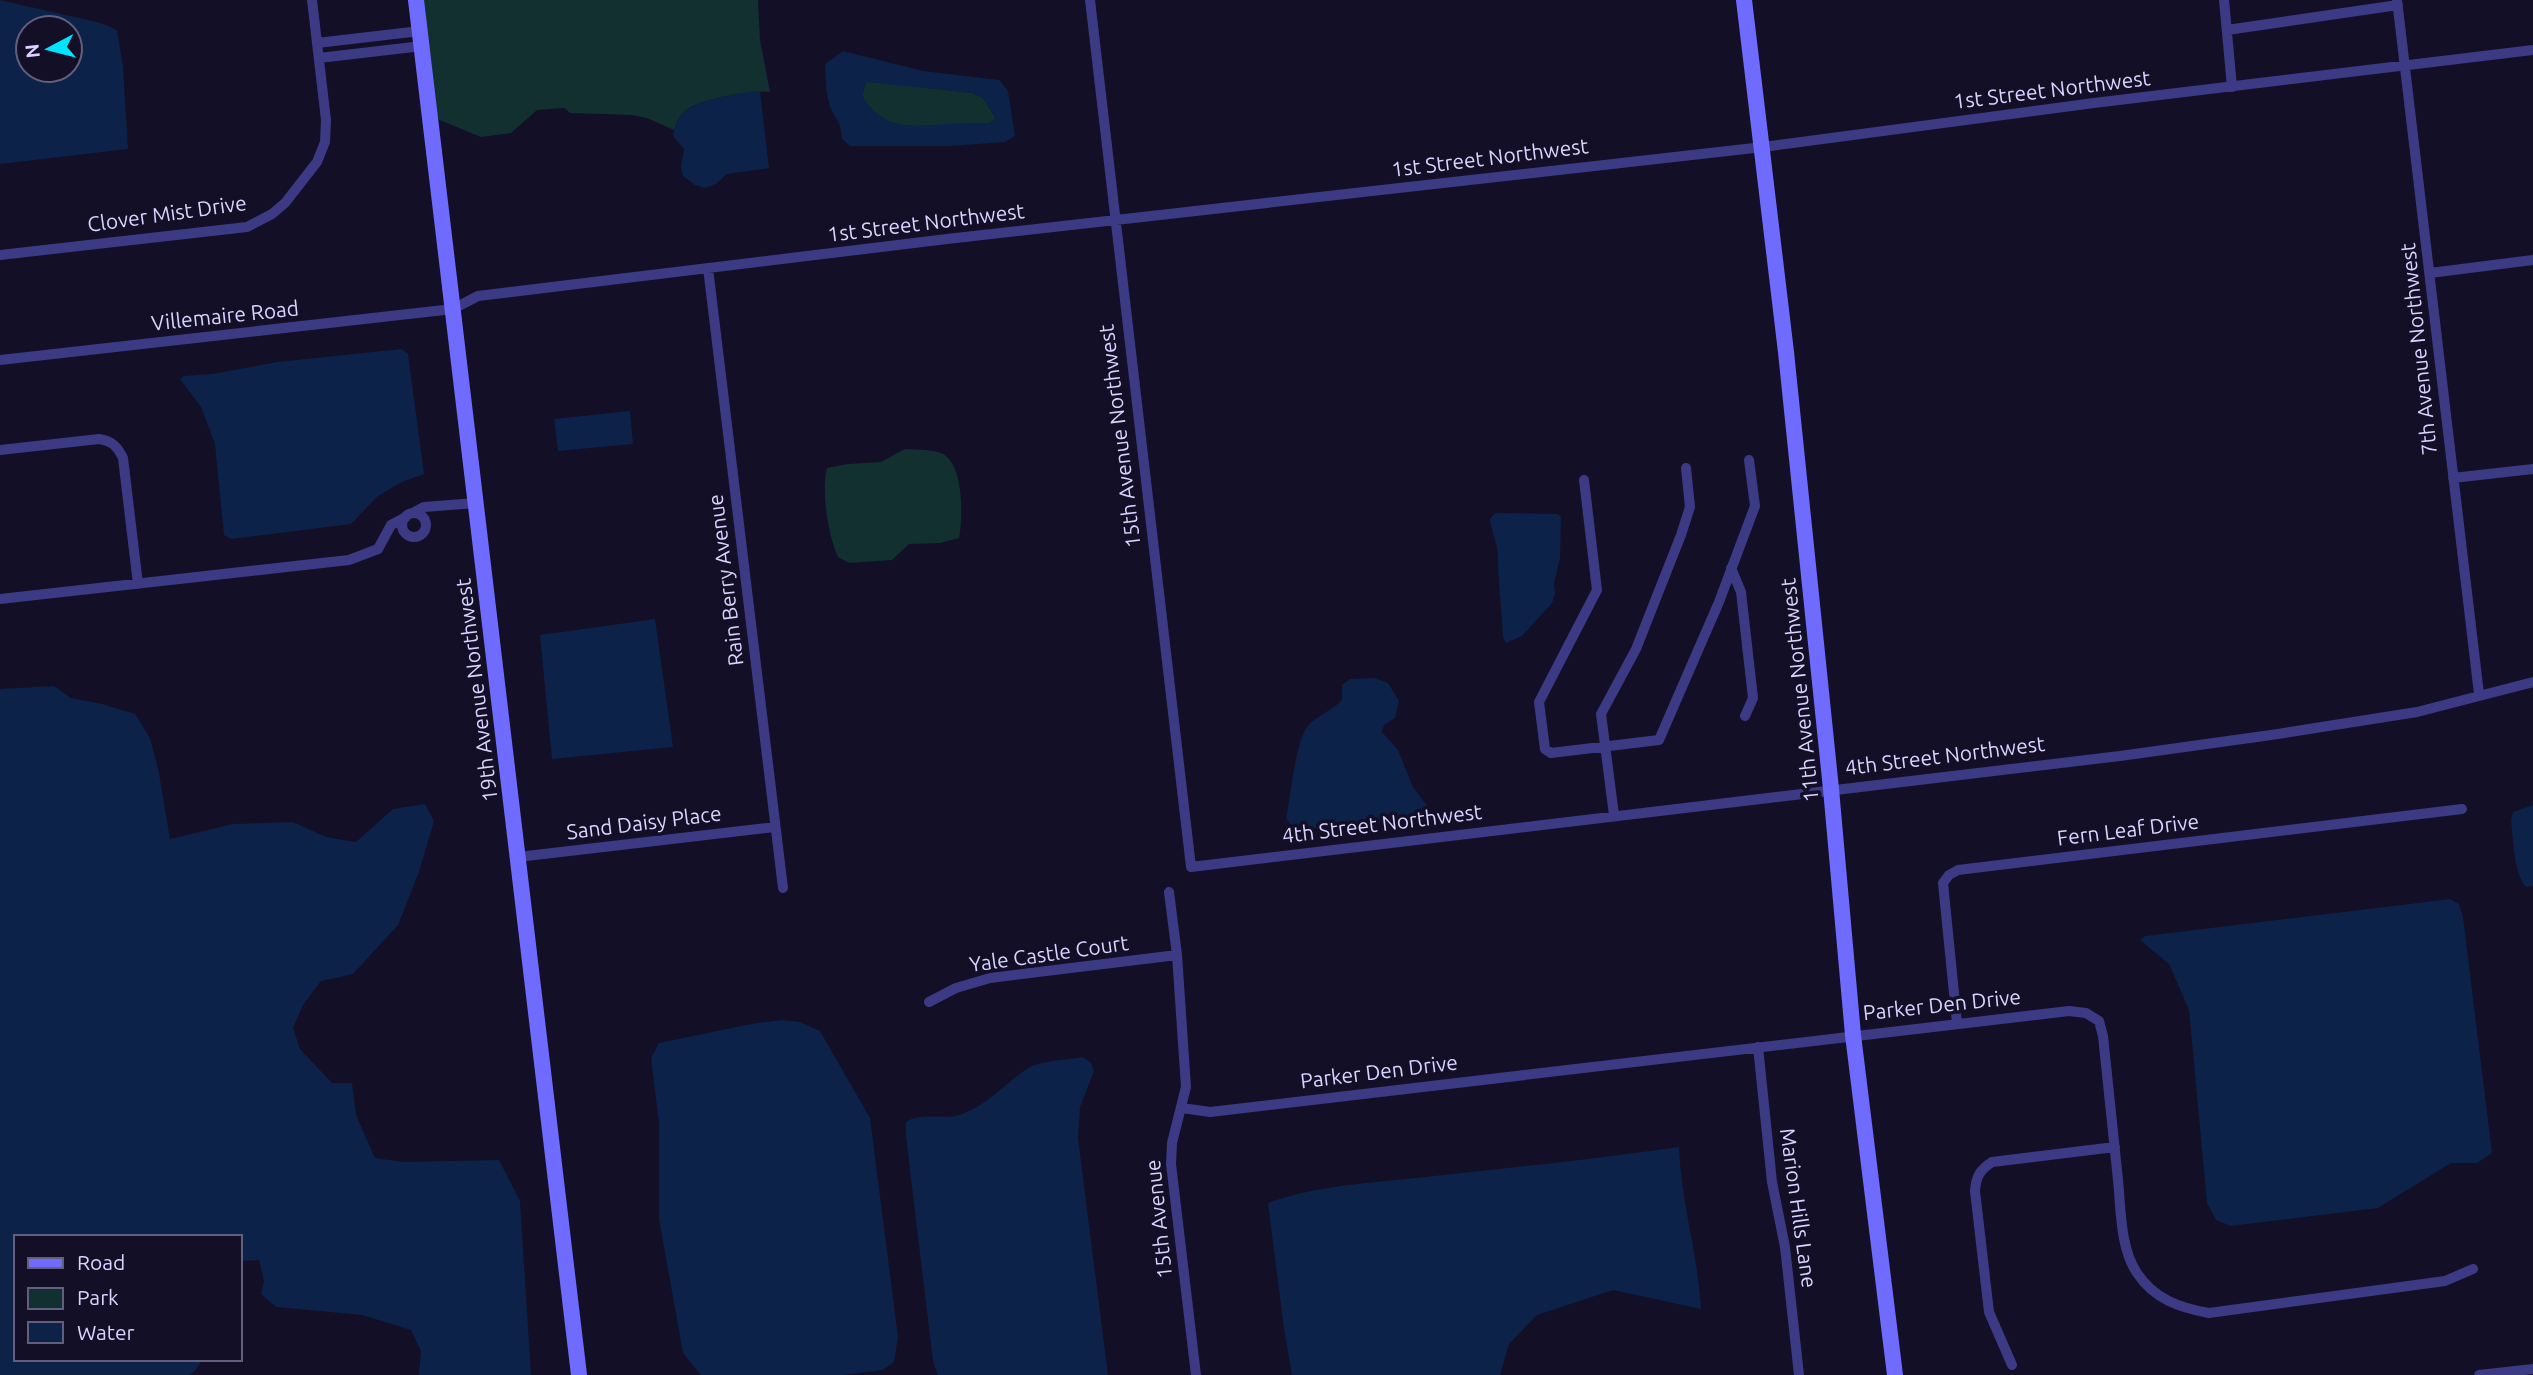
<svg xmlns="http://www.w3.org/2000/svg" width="2533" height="1375" viewBox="0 0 2533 1375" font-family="Ubuntu,sans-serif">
<rect width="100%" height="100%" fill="#130f26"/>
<path fill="#12302f" d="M423,0H758L760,40L770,92C752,90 698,99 685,111C679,116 677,122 674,130L647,118L632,115L570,113L564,108L537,110L511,133L481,137L437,119Z
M866,81L973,93L982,97L996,118L990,123C956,124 897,136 871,111C868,107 865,101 862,96Z
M905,449C916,450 933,449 943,454C964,465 963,518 959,538L940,543L909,544L892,560L849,563L838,557C828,535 821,491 827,468L848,464L881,462Z"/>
<path fill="#0c2248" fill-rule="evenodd" d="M0,0L101,23L117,30L123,67L128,149L0,164ZM28,28H70V70H28Z
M843,51L923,71L999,80L1008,91L1015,136L1005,142L950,146H850L842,139C841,120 835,120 830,106C825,92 826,78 825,64ZM866,82L973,93L982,97L996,118L990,123C975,123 960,123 945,124C909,127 884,130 862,96Z
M760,91L769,168L727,174L716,184L705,188L695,185L683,176L681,167L684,149L673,136C675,126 677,118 685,111C697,100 743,92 760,91Z
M402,349L408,354L424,474L402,482L378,496L351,524L231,539L224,535L215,444L201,407L180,379L184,376L212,374L277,362Z
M630,411L633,444L558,451L554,419Z
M1495,513L1558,514L1561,517L1560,558L1554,583L1555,594L1552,603L1522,636L1506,643L1503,637C1502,611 1498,583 1498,558C1499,548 1491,531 1490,519Z
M655,619L673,747L552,759L540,635Z
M1374,678L1388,683L1399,701L1395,718L1384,725L1382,732L1398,750L1413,787L1429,808L1421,816L1383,823L1294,830L1286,818C1291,795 1295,744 1307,727C1315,716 1332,711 1342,700V685L1350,679Z
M54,686L71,698L102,704L135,714L150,738L159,773L170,839L233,824L293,822L326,837L356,842L393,809L425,804L434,821L419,872L398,925L353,974L321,981L303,1005L293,1028L300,1049L332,1083H352L356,1115L375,1158L404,1162L499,1160L520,1201L531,1375H419L421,1351L411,1330L362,1315L276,1307L261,1294L264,1281L259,1260L240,1261V1237H16V1359H203L194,1372L188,1375H0V689Z
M2533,805V886L2526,887C2514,874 2513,838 2511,820L2513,812Z
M2450,899L2459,904L2463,917L2492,1153L2477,1163H2451L2378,1208L2231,1226L2216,1220L2207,1203L2189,1010L2169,964L2140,940L2145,936Z
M782,1020L800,1022L820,1031L870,1118L898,1337L894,1362L883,1370L844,1375H701L683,1353L659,1219V1123L651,1058L659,1043L751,1024Z
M1083,1057L1091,1063L1094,1071L1080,1107L1078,1138L1108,1375H938L933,1361L906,1137V1122C922,1112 942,1120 959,1115C988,1106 1005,1082 1030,1067C1044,1060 1068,1060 1083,1057Z
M1679,1147C1681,1202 1698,1254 1701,1309L1613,1290L1537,1315L1509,1344L1500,1375H1292L1284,1329L1268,1203C1317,1185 1373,1183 1425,1177C1510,1168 1595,1159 1679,1147Z"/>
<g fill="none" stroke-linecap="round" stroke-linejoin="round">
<path stroke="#3d3a85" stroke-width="10" d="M1090,0L1191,867L2120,756L2271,735L2417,712L2533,682
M2224,0L2232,87
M2397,0L2479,694
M2227,30L2398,5
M317,43L420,31
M319,58L422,46
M0,255L247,227L272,214L285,203L317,162L325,142L326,120L312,0
M708,268L783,888
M2430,273L2533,260
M0,360L453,309L478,296L947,239L1763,147L2094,103L2533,50
M0,450L99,439C112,441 117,446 123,458L138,584
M2453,478L2533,469
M1584,480L1597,590L1539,702L1545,749L1551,753L1659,740L1719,602L1755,506L1749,460
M402 525a12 12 0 1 1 24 0a12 12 0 1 1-24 0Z
M413,513L424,507L476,503
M1731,568L1741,592L1753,698L1745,716
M0,599L349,560L378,549L391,525L406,517
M1614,815L1601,714L1636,649L1681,535L1690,507L1686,468
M518,857L775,827
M1169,892L1177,955L1186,1087L1172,1143L1171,1164L1196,1375
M929,1002L956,988L990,978L1177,955
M1957,1023L1943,883L1949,875L1958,870L2462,809
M1758,1047L1772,1182L1785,1247L1799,1375
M1182,1108L1210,1112L2069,1011L2086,1013L2099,1021L2103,1036C2108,1084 2113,1132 2118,1180C2121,1209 2120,1248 2137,1273C2154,1299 2180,1308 2209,1313L2445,1281L2473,1269
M2012,1365L1989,1312L1975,1191C1976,1176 1980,1170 1992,1162L2115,1147
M2479,1375L2533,1369"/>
<path stroke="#6f6bff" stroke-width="16" d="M416,0L579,1375
M1744,0L1786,352L1831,789L1853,1035L1895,1375"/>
</g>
<g text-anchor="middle" stroke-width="7" stroke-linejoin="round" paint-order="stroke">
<g font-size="21" fill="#d9d4ff" stroke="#130f26">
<text transform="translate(2052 90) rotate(-7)" y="7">1st Street Northwest</text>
<text transform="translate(1490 158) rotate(-7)" y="7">1st Street Northwest</text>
<text transform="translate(167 214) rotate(-8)" y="7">Clover Mist Drive</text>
<text transform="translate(926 223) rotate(-7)" y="7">1st Street Northwest</text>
<text transform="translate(225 316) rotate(-6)" y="7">Villemaire Road</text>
<text transform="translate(2419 349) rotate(-96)" y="7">7th Avenue Northwest</text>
<text transform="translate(1120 436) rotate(-97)" y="7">15th Avenue Northwest</text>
<text transform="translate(726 580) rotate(-97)" y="7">Rain Berry Avenue</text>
<text transform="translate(477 690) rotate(-97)" y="7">19th Avenue Northwest</text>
<text transform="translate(1800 690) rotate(-96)" y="7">11th Avenue Northwest</text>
<text transform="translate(1945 756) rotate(-7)" y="7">4th Street Northwest</text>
<text transform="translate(644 823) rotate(-7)" y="7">Sand Daisy Place</text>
<text transform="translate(1382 824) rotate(-7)" y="7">4th Street Northwest</text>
<text transform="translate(2128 830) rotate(-7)" y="7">Fern Leaf Drive</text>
<text transform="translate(1049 954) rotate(-8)" y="7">Yale Castle Court</text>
<text transform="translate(1942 1005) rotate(-6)" y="7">Parker Den Drive</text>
<text transform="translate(1379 1072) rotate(-7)" y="7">Parker Den Drive</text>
<text transform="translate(1798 1208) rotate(82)" y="7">Marion Hills Lane</text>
<text transform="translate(1159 1219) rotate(-96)" y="7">15th Avenue</text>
</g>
</g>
<rect x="14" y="1235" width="228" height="126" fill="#130f26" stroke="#625e7d" stroke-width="2"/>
<rect x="28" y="1258" width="35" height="10" fill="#6f6bff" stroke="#625e7d" stroke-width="2"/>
<text x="77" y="1270" font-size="21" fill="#d9d4ff">Road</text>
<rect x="28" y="1288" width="35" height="21" fill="#12302f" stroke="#625e7d" stroke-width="2"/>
<text x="77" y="1305" font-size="21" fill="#d9d4ff">Park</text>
<rect x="28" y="1322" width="35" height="21" fill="#0c2248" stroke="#625e7d" stroke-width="2"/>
<text x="77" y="1340" font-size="21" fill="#d9d4ff">Water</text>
<g transform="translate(49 49) rotate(263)"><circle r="33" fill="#130f26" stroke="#625e7d" stroke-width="2"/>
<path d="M0-5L12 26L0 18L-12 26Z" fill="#00e5ff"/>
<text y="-10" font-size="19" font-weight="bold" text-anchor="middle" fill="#d9d4ff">N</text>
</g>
</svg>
